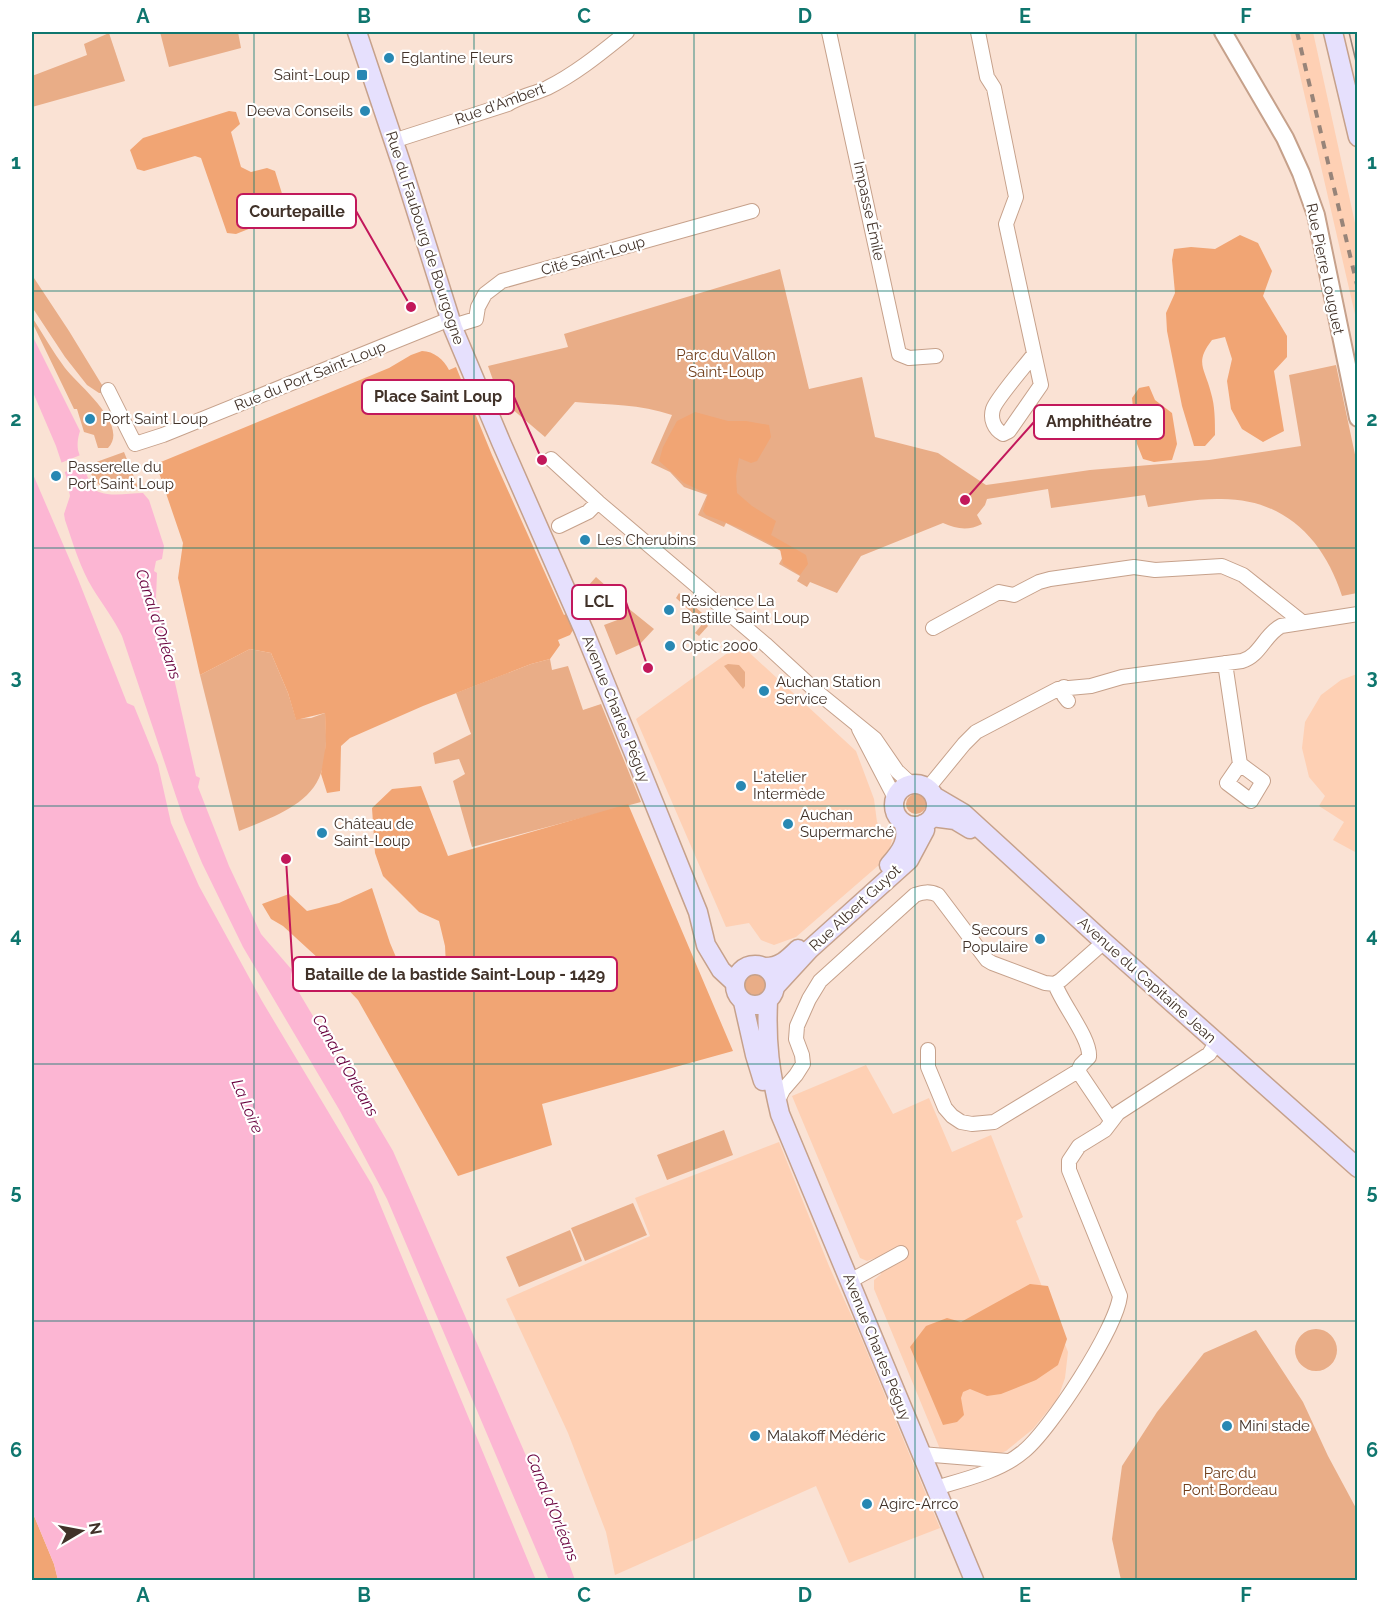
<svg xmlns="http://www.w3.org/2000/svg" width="1389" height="1612" viewBox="0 0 1389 1612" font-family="Raleway,sans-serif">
<rect width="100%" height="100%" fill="#fae2d4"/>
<path fill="#fed0b4" d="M1290,32H1313L1357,232V323Z
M740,644L856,751L874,799L877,822L892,840L887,858L796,937L774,945L761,940L749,923L726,927L636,719Z
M1357,674H1358L1357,853L1333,840L1344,822L1319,806L1325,796L1309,777L1302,748L1305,722L1321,695L1341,680Z
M866,1065L893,1114L929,1098L952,1152L991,1135L1023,1217L1016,1221L1068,1352L1065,1378L1058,1398L1033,1429L1006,1451L999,1454L940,1449L874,1289V1280L881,1274L875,1258L867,1261L860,1258L792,1096Z
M779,1142L829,1266L857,1328L940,1528L849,1563L816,1486L615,1575L606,1532L568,1433L506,1299L650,1236L635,1198Z"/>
<path fill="#e9ad87" d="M160,32H238L241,48L169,67Z
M109,33L125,81L32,107V76L87,55L84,44Z
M780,269L809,389L862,377L875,437L938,453L986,485L1090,470L1209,460L1301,446L1289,375L1336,365L1357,464V593L1342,596C1323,537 1282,497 1217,499C1194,499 1170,504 1148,507L1145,495L1051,508L1048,489L987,499L985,505L977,515L982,524C968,531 957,529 943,523L861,556L837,593L810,582L807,587L797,581L800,576L779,564L785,553L726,523L724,527L698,515L707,495L684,487L670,472L651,463L672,415C640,404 609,405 575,402L545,437L505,403L498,394L488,366L568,347L564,334Z
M32,275L69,331L102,385L104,390L102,393H99L87,385L65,357L32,307Z
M32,317C43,334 53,352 65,368C78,385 130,425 108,448H98L94,435L84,432L77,409H74L32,322Z
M124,452L138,487C112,488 97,496 88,465Z
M596,577L626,604L616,613L617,615L603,619L588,586Z
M679,593L709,619L706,624L708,626L699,636L695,633L703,623L676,598Z
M628,608L654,629L639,645L616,655L604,625L620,619L622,620Z
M250,649L271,653L288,693L296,719L311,718L325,713C326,732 328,754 321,773C310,806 268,819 239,831L200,675Z
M550,659L552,670L568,666L583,710L601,704L641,802L472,847L453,781L465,774L459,759L435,764L433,753L471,734L456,693L531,664Z
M728,664L739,665L745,672V686L743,689L724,666Z
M906 804a10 10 0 1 1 20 0a10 10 0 1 1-20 0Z
M744 986a12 12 0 1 1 24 0a12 12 0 1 1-24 0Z
M724,1130L733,1155L667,1180L657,1155Z
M633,1203L647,1235L585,1261L571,1228Z
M570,1230L582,1261L519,1287L506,1257Z
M1295 1350a21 21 0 1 1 42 0a21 21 0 1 1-42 0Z
M1256,1330L1303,1402L1328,1456L1357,1510V1580H1121L1112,1539L1122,1466L1157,1412L1204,1353Z"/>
<path fill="#f1a574" d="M229,111L236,112L240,124L231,132L241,167L251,172L267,168L275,171L288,213L236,234L227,233L201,158L195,156L144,171L137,169L130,150L143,138Z
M1240,235L1258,243L1272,271L1263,296L1287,336V357L1274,371L1284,431L1263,442L1242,429L1231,409L1227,381L1232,359L1225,337L1212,340C1194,363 1205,368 1211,393C1215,406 1215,421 1215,435L1205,446H1194L1182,406L1167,331L1166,313L1175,293L1172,260L1174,249L1191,247L1215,249Z
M422,351C434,351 444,360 449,370L456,367L492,455L564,615L566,614L573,630L570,635L558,640L560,645L550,659L531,664L423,706L350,738L341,746L340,791L327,793L321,774L326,744L325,713L296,720L288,693L271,653L250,649L200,675L178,578L183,543L156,464L389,368L411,355Z
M1149,386L1155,400L1172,413L1177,444L1172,460L1154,462L1143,459L1137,444L1132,398L1139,388Z
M695,412L728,421H746L769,425L771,437L757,461L751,463L739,458L736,476L737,493L752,506L776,521L771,535L806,555L808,564L800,575L783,564L780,549L740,528L706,515L703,511L708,494L684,483L659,461L663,447L677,421Z
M421,786L448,856L628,804L733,1051L542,1104L552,1145L458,1176L358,1000L319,959L283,926L271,919L262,904L289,894L307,911L339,903L372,888L390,943L401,969L424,977L446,966L445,946L439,921L419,912L383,876L375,853L372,808L392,789Z
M1030,1284L1048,1286L1067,1339L1058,1365L1036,1380L1001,1394L987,1396L970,1389L963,1392L961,1398L964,1415L957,1422L943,1425L910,1347L926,1326L947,1318L961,1322Z
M32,1511L54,1564L58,1580H32Z"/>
<path fill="#fcb6d3" d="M32,335L80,431C78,437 77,443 78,450C81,460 90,489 99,492C113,497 129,493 143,493L149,500L164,546L162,559L156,561L154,571L157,573L156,598L196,776L200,778L198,787L229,866L261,934L292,970L291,979L393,1151L548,1506L575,1580H549L387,1199L340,1111L243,947L202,863L184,820L122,636C114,619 103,605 93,589C80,568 73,543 65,520L64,514L70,496L66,476L56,446L32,390Z
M32,472L78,579L127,703L134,706L158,765L171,823L199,886L262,1001L372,1185L536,1580H58L54,1564L32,1511Z"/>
<path fill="#fae2d4" d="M83,454L87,464L62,473L58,464Z"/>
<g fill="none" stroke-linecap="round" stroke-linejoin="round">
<g stroke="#c6a18b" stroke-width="16">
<path id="minor" d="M829,32L899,354L909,358L936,356
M978,32L987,77L994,88L1016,197L1006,224L1041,385L1009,431L1003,434C994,429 990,419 993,409C996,399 1026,365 1034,354
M393,141L508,104C520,96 534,94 547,88C577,73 602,52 627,32
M453,326L476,319L478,307L485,294L502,281L752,211
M108,390L135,444L163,435L450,319
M551,459L598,502L765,644L816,691L875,739L897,771L911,784
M559,526L588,512L598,502
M933,628L999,592L1014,595L1039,582L1050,579L1134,567L1155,570L1222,566L1243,575L1302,622
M1225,663L1240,764L1227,783L1251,801L1263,781L1240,764
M1064,687V696L1068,701
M859,729L895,798
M928,788L964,744L976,732L1058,689L1091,686L1122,677L1242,661C1260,656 1265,634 1281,626L1358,614
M928,1050V1067L945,1108L952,1116L961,1122L972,1124L994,1122L1078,1071L1081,1065L1089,1057C1091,1039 1062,1004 1055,984
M1078,1071L1111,1120
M777,1102L783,1090L796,1075L803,1064L802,1055L796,1039L797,1026L809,999L820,981L915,895C924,892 929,891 938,895L987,960L992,963L1045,983L1055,984L1061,980L1104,942
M850,1281L901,1253
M921,1454L1007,1461
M935,1488C963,1480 1001,1471 1024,1451C1050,1430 1116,1329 1120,1296L1069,1170V1161L1079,1146L1105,1130L1118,1113L1209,1054L1217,1042"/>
</g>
<g stroke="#c6a18b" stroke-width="20">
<path id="tertiary" d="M1223,32L1285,138L1301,173L1316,215L1358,418"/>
</g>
<g stroke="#c6a18b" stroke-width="21">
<path id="secondary" d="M357,32L401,163L453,328L501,442L584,631L635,756L698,912L706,945L721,970L735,983
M1333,32L1358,137
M894 805a21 21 0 1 1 42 0a21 21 0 1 1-42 0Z
M934,796L963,813L1104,942L1358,1168
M932,817L955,820L970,829
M889,865C901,852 910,839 903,822
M735 985a20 20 0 1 1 40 0a20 20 0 1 1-40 0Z
M765,967C780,967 788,959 798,949
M775,987L810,949L909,860L925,830L923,824
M768,1001C766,1044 770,1072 780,1114L974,1580
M743,1002L755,1055L763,1081"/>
</g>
<use href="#minor" stroke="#fff" stroke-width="14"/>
<use href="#tertiary" stroke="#fff" stroke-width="16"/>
<use href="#secondary" stroke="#e6e0fd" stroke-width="18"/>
<path stroke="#978479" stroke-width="1.5" d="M1349,32L1358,70"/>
<path stroke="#978479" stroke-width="4" stroke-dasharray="8 8" stroke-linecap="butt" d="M1297,32L1358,289"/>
</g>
<path fill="none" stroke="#0f766e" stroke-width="1.5" stroke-opacity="0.55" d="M254,32V1580M474,32V1580M694,32V1580M915,32V1580M1136,32V1580M32,291H1358M32,548H1358M32,806H1358M32,1064H1358M32,1321H1358"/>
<g fill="#2888b3" stroke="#fff" stroke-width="2">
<circle cx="389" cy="58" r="6"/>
<rect x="356" y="69" width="12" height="12" rx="3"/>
<circle cx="365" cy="111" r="6"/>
<circle cx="90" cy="419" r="6"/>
<circle cx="56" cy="476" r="6"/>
<circle cx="585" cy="540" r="6"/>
<circle cx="669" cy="610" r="6"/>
<circle cx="670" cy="646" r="6"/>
<circle cx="764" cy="691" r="6"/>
<circle cx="741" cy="786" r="6"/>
<circle cx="788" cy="824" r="6"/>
<circle cx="322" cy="833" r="6"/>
<circle cx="1040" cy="939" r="6"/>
<circle cx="1227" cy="1426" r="6"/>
<circle cx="755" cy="1436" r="6"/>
<circle cx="867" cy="1504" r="6"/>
</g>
<g text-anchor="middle" stroke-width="4.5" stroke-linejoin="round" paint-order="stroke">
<g font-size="15" fill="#413229" stroke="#fff" text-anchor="start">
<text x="401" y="63">Eglantine Fleurs</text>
<text x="350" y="80" text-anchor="end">Saint-Loup</text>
<text x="353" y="116" text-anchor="end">Deeva Conseils</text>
<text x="102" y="424">Port Saint Loup</text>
<text x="68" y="472">Passerelle du<tspan x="68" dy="17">Port Saint Loup</tspan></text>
<text x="597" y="545">Les Cherubins</text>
<text x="681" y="606">Résidence La<tspan x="681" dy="17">Bastille Saint Loup</tspan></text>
<text x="682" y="651">Optic 2000</text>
<text x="776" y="687">Auchan Station<tspan x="776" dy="17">Service</tspan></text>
<text x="753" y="782">L'atelier<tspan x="753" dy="17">Intermède</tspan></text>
<text x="800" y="820">Auchan<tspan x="800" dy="17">Supermarché</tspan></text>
<text x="334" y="829">Château de<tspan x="334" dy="17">Saint-Loup</tspan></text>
<text x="1028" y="935" text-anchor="end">Secours<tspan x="1028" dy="17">Populaire</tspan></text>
<text x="1239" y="1431">Mini stade</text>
<text x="767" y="1441">Malakoff Médéric</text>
<text x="879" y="1509">Agirc-Arrco</text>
</g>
<g font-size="15" fill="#413229" stroke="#fff">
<text transform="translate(500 104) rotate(-20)" y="5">Rue d'Ambert</text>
<text transform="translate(869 211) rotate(78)" y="5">Impasse Émile</text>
<text transform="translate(425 238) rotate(72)" y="5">Rue du Faubourg de Bourgogne</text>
<text transform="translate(593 256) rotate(-16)" y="5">Cité Saint-Loup</text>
<text transform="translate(1325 269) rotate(78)" y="5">Rue Pierre Louguet</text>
<text transform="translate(310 376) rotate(-22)" y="5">Rue du Port Saint-Loup</text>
<text transform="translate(616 709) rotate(68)" y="5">Avenue Charles Péguy</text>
<text transform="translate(855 908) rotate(-43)" y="5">Rue Albert Guyot</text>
<text transform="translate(1147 980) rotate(42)" y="5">Avenue du Capitaine Jean</text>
<text transform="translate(877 1347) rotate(68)" y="5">Avenue Charles Péguy</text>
</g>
<g font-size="15" fill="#72401d" stroke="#fff">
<text x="726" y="360">Parc du Vallon<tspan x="726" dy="17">Saint-Loup</tspan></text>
<text x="1230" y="1478">Parc du<tspan x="1230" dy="17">Pont Bordeau</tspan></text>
</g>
<g font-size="16" font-style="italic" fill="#69003e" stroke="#fff">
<text transform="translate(159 624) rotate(72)" y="6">Canal d'Orléans</text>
<text transform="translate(346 1065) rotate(60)" y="6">Canal d'Orléans</text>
<text transform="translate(248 1106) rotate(67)" y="6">La Loire</text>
<text transform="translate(553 1507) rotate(68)" y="6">Canal d'Orléans</text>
</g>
</g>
<path fill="none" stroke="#c2185b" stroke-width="2" d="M411 307L356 211M542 460L514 397M965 500L1034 422M648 668L626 602M286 859L293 974"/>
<g fill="#c2185b" stroke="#fff" stroke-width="2">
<circle cx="411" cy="307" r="6"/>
<circle cx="542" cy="460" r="6"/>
<circle cx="965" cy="500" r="6"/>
<circle cx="648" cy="668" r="6"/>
<circle cx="286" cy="859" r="6"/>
</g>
<g fill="#fff" stroke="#c2185b" stroke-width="2">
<rect x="237" y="194" width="119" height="34" rx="6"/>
<rect x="362" y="380" width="152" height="34" rx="6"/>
<rect x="1034" y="405" width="130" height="34" rx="6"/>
<rect x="572" y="585" width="54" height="34" rx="6"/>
<rect x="293" y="957" width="324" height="34" rx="6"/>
</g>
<g font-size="16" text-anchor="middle" font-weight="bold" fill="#413229">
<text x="297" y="217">Courtepaille</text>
<text x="438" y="402">Place Saint Loup</text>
<text x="1099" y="427">Amphithéatre</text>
<text x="599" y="607">LCL</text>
<text x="455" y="980">Bataille de la bastide Saint-Loup - 1429</text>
</g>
<rect width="1389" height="1612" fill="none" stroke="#ffffff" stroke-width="66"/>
<g transform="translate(81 1531) rotate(80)" stroke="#ffffff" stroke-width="4.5" paint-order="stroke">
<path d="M0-4.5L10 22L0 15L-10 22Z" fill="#413229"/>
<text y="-9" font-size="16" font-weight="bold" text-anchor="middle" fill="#413229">N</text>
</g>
<rect x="33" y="33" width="1323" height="1546" fill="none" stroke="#0f766e" stroke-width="2"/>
<g font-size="20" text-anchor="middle" font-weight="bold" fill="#0f766e">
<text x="143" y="23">A</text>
<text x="364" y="23">B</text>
<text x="584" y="23">C</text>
<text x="805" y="23">D</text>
<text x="1025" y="23">E</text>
<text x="1246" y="23">F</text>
<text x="16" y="169">1</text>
<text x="1372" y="169">1</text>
<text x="16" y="426">2</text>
<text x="1372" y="426">2</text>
<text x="16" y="684">3</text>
<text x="1372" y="684">3</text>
<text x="16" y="942">4</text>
<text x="1372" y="942">4</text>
<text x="16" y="1199">5</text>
<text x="1372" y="1199">5</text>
<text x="16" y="1457">6</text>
<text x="1372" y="1457">6</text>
<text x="143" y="1602">A</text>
<text x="364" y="1602">B</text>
<text x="584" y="1602">C</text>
<text x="805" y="1602">D</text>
<text x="1025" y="1602">E</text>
<text x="1246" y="1602">F</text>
</g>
</svg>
